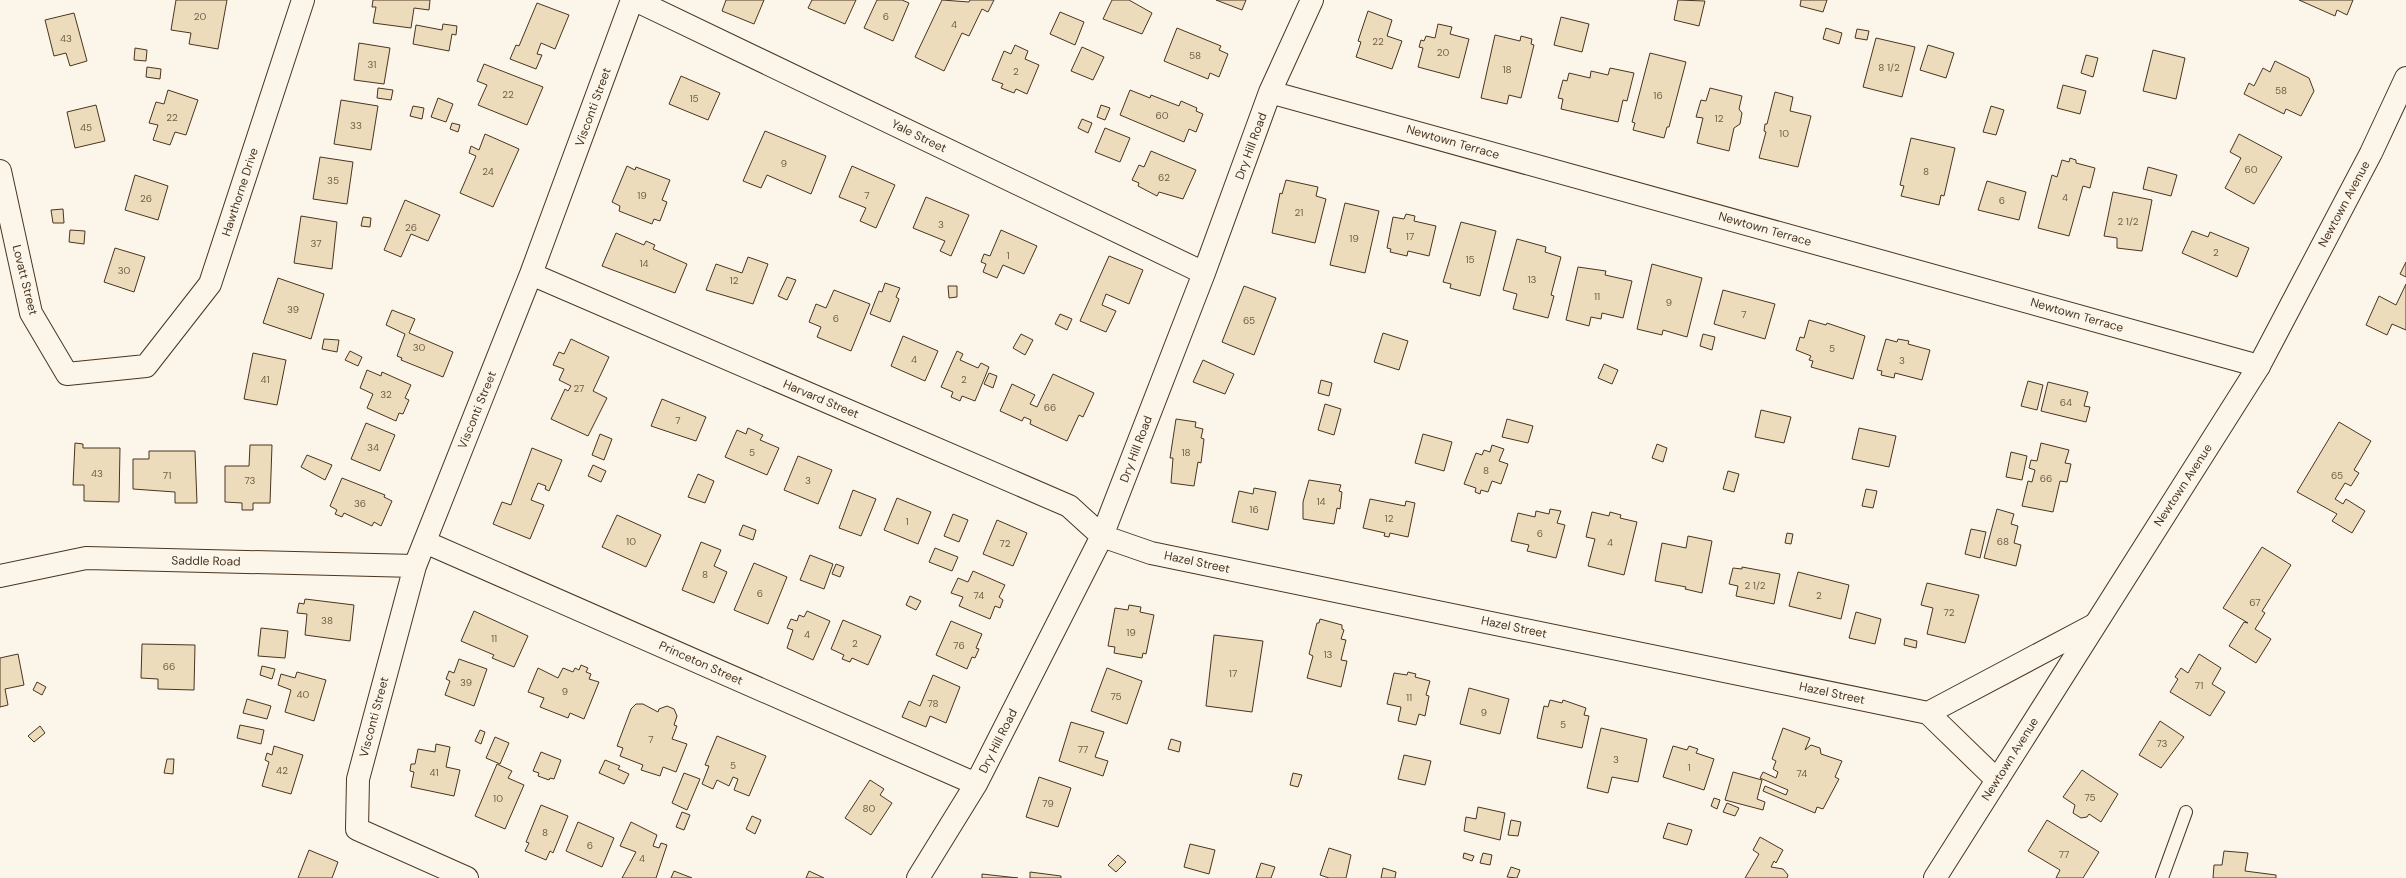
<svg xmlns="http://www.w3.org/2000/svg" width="2406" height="878" viewBox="0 0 2406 878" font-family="'DM Sans',sans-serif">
<rect width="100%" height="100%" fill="#fbf6e9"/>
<path fill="#ecdcbc" stroke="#4a3520" d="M176,0H227L218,49L189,44L191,33L171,30Z
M373,0H430L429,10L414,8L411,28L373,23L376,7H372Z
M726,0H764L754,24L722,11Z
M812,0H856L845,24L808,8Z
M877,0H902L909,3L893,41L864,28Z
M942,0L969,2L970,0H994L988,12L982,9L969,36L962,33L944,71L915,57Z
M1112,0H1129L1152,13L1142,34L1103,19Z
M1216,0H1246L1242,10Z
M1678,0L1705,1L1699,26L1674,20Z
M1801,0H1827L1823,12L1800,6Z
M2299,0H2353L2347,15L2337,10L2335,16Z
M537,3L569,15L555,49L541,43L537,54L542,55L536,69L510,59L516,45L519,46Z
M1368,11L1392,20L1387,36L1402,41L1392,69L1356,57L1361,42L1358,41Z
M1060,12L1084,22L1075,45L1050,34Z
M74,13L87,61L70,66L66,53L54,56L45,20Z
M1561,17L1589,24L1582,52L1554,45Z
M443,24L457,26L456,35L452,34L449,51L413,44L416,25L442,30Z
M1438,24L1452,27L1450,34L1469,39L1459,78L1418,67L1423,48L1419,47L1421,40L1424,41L1426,36L1435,38Z
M1177,28L1221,46L1219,50L1228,54L1219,77L1210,73L1208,79L1164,61Z
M1826,28L1842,33L1839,44L1823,39Z
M1857,29L1869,31L1867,40L1855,38Z
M1495,35L1520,41L1521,36L1532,39L1531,44L1534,45L1521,98L1509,95L1507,104L1481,98Z
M1876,38L1915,47L1902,97L1863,87Z
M359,43L390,48L384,84L354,80Z
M1015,45L1028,51L1025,59L1039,65L1027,94L1016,89L1014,93L1001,88L1003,84L992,80L1004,51L1011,54Z
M1928,45L1954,53L1946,78L1920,70Z
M1082,47L1104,57L1093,80L1071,71Z
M135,48L147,50L146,61L134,60Z
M2153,50L2185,58L2176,99L2143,91Z
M1650,53L1686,62L1669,127H1667L1664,138L1633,130L1635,123L1632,122Z
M2086,55L2098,58L2093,77L2081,73Z
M2275,61L2309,78L2314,91L2301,116L2286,109L2284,114L2244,94L2249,83L2254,86L2263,68L2270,72Z
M484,64L543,87L527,125L478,105L487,85L477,81Z
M147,67L161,69L160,79L146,77Z
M1610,68L1634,73L1627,101L1623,100L1618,122L1561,109L1563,99L1558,98L1563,80L1567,81L1569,73L1590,78L1591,71L1608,75Z
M681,76L720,93L708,120L669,104Z
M2063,85L2086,91L2080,114L2057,108Z
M378,88L393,90L391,100L377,98Z
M1710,88L1742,96L1739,109L1742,113L1740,124L1734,128L1729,151L1697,143L1703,118L1696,117L1701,100L1706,101Z
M168,90L198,100L186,135L175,132L170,145L153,140L158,125L149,123L156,102L164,104Z
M1130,90L1150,98L1151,95L1179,106L1181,101L1197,108L1196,111L1203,114L1196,132L1189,129L1184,142L1120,115Z
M1775,92L1793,97L1790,111L1811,116L1798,167L1759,158L1766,132L1764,131L1765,124H1767Z
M438,98L453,104L446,122L431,117Z
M341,100L378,106L371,150L334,144Z
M96,105L105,141L75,148L67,112Z
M1101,105L1110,108L1105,120L1097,117Z
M413,106L424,108L422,119L410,116Z
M1991,106L2004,110L1996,135L1983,132Z
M1082,119L1092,123L1088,133L1078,128Z
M452,123L460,125L458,132L450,129Z
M1105,128L1130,138L1120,162L1095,152Z
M765,131L826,156L811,194L767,175L761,188L743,181Z
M485,134L519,149L493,207L460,193L476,156L469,153L471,146L479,150Z
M2239,134L2282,157L2254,204L2225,188L2241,158L2230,152Z
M1911,138L1955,148L1944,196L1941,195L1939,205L1901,196L1904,186L1900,185Z
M1151,151L1196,170L1183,199L1159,192L1157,196L1138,186L1139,183L1132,180L1139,165L1144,167Z
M320,157L353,162L347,204L313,199Z
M2070,158L2076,160V163L2095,168L2090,188L2083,186L2069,236L2038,228L2052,175L2057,177L2062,160L2069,162Z
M627,166L635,170L636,167L670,180L662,200L667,202L660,221L654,219L652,224L619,211L620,206L612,202Z
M852,166L895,185L876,228L860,221L866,208L839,197Z
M2148,167L2177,175L2171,196L2143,189Z
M135,175L168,186L158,220L125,210Z
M1286,180L1318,187L1316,196L1326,199L1315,243L1272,233L1280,193L1282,194Z
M1987,181L2026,192L2019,220L1978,210Z
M2113,192L2152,200L2142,251L2117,248V238L2104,236Z
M926,197L969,215L951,256L940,251L945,241L913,228Z
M405,200L440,215L428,241L411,234L401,257L384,250Z
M1345,203L1379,211L1365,273L1330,265Z
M63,209L64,223H53L51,210Z
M1406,214L1415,216L1414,221L1436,226L1429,256L1408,251L1407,256L1390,252L1391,249L1387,248L1393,217L1404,219Z
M301,216L337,222L332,269L294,263Z
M363,217L371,218L370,227L361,226Z
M1461,222L1496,231L1480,296L1450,288L1451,284L1443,282Z
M70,230L85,231L84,244L69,242Z
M1001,230L1037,246L1024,274L1003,265L997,278L983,272L986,264L981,262L984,254L990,256Z
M2192,231L2208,237L2210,232L2249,248L2237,277L2182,253Z
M616,233L644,245L646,241L655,245L653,249L687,264L675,293L602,266Z
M1517,239L1546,247L1545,252L1561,257L1551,295L1554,296L1548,318L1513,309L1517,294L1503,290Z
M115,248L145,257L134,292L104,282Z
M1109,256L1143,270L1129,304L1106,294L1102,305L1116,311L1106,332L1080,321Z
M748,257L768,264L753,304L706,290L716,264L742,273Z
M2406,262V277L2400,274Z
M1652,264L1702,278L1687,337L1663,330L1662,335L1637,329Z
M1578,267L1606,271L1605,275L1632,281L1623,318L1602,313L1601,319L1591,317L1589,326L1566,320Z
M787,277L796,280L787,300L778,296Z
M278,278L324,294L311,339L263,323Z
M885,283L900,288L896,297L899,299L890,322L870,314L879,291L882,292Z
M2406,284V330L2392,324L2387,335L2366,325L2379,296L2396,305Z
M948,286H957V297L949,298Z
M1244,286L1276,298L1254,355L1222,342Z
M834,290L870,304L851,351L817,337L821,327L809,322L816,304L826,308Z
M1723,290L1775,304L1765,339L1714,324Z
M392,310L415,319L409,333L453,352L443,377L401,360L402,358L397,356L405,334L386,325Z
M1060,314L1072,319L1067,330L1055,324Z
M1809,320L1826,325L1827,323L1865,336L1853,379L1811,367L1813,361L1809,360L1811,356L1796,350L1800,337L1804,338Z
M1383,333L1408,341L1399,370L1374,362Z
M1021,334L1033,340L1025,355L1013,348Z
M1703,334L1715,337L1712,350L1700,346Z
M903,336L938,351L925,381L891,366Z
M324,339L339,340L337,352L322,349Z
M571,339L609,357L593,391L607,398L588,436L551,419L565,389L568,391L571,386L559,380L564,369L553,365L559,352L564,354Z
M1886,339L1897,342L1898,339L1909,341L1908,344L1930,350L1922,380L1895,373L1894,378L1881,375L1882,371L1877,370Z
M350,351L362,357L358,366L345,360Z
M957,351L963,354L960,360L978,368L981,363L989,367L975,401L962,396L960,401L951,397L953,392L941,387Z
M253,353L286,360L277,405L244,399Z
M1203,360L1234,374L1225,394L1193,382Z
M1604,364L1618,370L1612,384L1598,378Z
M367,370L381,376L382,372L411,385L405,398L409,400L403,414L399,413L396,421L367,408L373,394L360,388Z
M989,373L997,376L993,388L984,384Z
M1053,374L1094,393L1083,417L1079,415L1067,441L1030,424L1031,420L1024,417L1022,421L1000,411L1012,384L1035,395L1030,404L1037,407Z
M1321,380L1332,383L1329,396L1318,393Z
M2028,381L2043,385L2037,410L2021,406Z
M2048,382L2088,392L2084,406L2090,407L2086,422L2041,411Z
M662,399L706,417L696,441L651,426Z
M1325,404L1341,409L1334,435L1318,430Z
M1761,410L1791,417L1784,443L1755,437Z
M1176,419L1196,422L1195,427L1203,429L1201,438L1204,439L1201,463L1198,462L1194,486L1171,483L1173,458H1170Z
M1507,419L1533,426L1528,443L1502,437Z
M2339,422L2371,441L2354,470L2359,473L2351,486L2345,483L2335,499L2343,504L2346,499L2365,511L2352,533L2332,521L2337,514L2297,492Z
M366,423L395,435L380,471L351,459Z
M748,428L763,435L760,440L779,448L767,475L725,457L737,430L746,434Z
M1859,428L1896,436L1889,467L1852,459Z
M600,434L612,439L604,460L592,455Z
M1423,434L1452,442L1444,471L1415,463Z
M75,443L83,444V448H120L119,502L84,501V485H73Z
M2041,443L2069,450L2065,463L2071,464L2067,482L2060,481L2053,512L2022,506L2028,481L2032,482L2035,470L2029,468L2031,460L2037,461Z
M1657,444L1667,448L1663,462L1652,458Z
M250,445H272L270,503H253V510H242V503L225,502V466H249Z
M1492,445L1504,449L1499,461L1508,464L1501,484L1492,481L1488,492L1481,490L1480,494L1475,492L1476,488L1464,484L1476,453L1482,455L1484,450L1490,452Z
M532,448L562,460L549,491L545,489L546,486L538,483L531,500L544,505L530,539L493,524L502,502L511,505Z
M149,451H195L197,503H175V492L133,489V459H149Z
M2011,452L2027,456L2022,480L2006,477Z
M307,455L332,465L325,480L301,467Z
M798,456L832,470L818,504L784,490Z
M593,465L606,471L601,482L588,476Z
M1728,471L1739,474L1734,492L1723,489Z
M698,474L714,481L705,503L688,497Z
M342,478L385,495L384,497L392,501L381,526L374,522L372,526L344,513L342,517L335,514L337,510L330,506Z
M1309,480L1341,485L1339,491L1342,492L1340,509L1337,508L1334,524L1303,519V502Z
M1254,488L1276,492L1268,530L1232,522L1239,491L1253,494Z
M1866,489L1877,491L1873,508L1862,506Z
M853,490L876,499L861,536L839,528Z
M897,498L931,512L918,544L884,530Z
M1370,499L1405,506L1406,501L1415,503L1408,537L1390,533L1389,537L1384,536L1385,533L1363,528Z
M1550,509L1561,511L1557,523L1565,525L1556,558L1527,551L1529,545L1511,541L1518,513L1535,517L1536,511L1549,514Z
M1997,509L2014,514L2011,524L2018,526L2014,543L2021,545L2016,566L1984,558Z
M1592,512L1609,516L1610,512L1621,515L1620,518L1637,522L1624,575L1588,566L1595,539L1586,537Z
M953,514L968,520L959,542L944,536Z
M617,515L661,535L646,567L602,547Z
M997,520L1027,533L1013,566L983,554Z
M743,525L756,530L753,540L739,535Z
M1971,529L1986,532L1980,558L1965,554Z
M1787,533L1793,534L1791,544L1785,543Z
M1688,536L1712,541L1702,593L1685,589L1686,587L1655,581L1662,543L1686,548Z
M701,542L721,550L714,566L727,572L714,603L682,590Z
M2262,547L2291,565L2262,611L2265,613L2255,629L2271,639L2256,663L2229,646L2244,622L2248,623L2223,608Z
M935,548L958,557L952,571L929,562Z
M810,555L833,564L824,589L800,580Z
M754,563L787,577L768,624L734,610Z
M836,564L844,567L840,577L832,574Z
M1742,567L1780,574L1774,604L1736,596L1738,586L1729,584L1733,568L1742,569Z
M973,571L1005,585L999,597L1003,600L1000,608L995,606L990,619L959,606L963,597L951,593L958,578L968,582Z
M1798,572L1849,585L1841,619L1789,606Z
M1927,583L1979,595L1965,643L1927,634L1933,608L1921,605Z
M910,596L921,601L916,610L906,605Z
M305,599L354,605L350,641L305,635L307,614L297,613L299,603L304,604Z
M1129,605L1141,607L1140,612L1154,615L1146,654L1143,653L1142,658L1114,653L1115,647L1108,646L1115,608L1128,610Z
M474,611L528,636L514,667L492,658L494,655L461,641Z
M807,611L830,621L813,660L787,648L793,630L787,628L791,619L797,621L799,615L804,617Z
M1856,612L1881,619L1875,644L1849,638Z
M1320,619L1342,625V629L1344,630L1341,639L1346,640L1341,660L1347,661L1341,687L1307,678L1313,656L1309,654L1317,623H1319Z
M843,620L881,636L868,665L852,658L850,662L842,659L844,655L831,649Z
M951,621L982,634L976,648L979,649L975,658L972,657L967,669L936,655Z
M261,628L288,631L285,658L258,656Z
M1214,635L1263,641L1252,712L1206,706Z
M1905,638L1917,641L1916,648L1904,645Z
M142,644L195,645L194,690L158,689V679L141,678Z
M18,654L24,685L5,689L8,705L0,707V658Z
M2199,654L2221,668L2212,684L2225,692L2210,716L2170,692L2178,679L2175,677L2181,668L2188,673Z
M459,659L487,669L474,706L445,695L450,681L446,679L449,671L454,673Z
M581,665L588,668L586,672L591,674L589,679L599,682L584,719L570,713L568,718L540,707L544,698L528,692L538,668L558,678L563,668L573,672L575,668L579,670Z
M262,666L275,669L272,679L260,675Z
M1107,668L1142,681L1127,724L1091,711Z
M297,672L326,680L314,721L285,712L291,690L278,685L281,674L295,678Z
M1408,672L1416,674L1415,677L1430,681L1426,695L1429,696L1425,716L1419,714L1416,725L1398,721L1401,707L1387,704L1394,673L1407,675Z
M933,675L960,687L946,723L930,716L926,727L902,717L909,701L920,706Z
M37,682L46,687L42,695L33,690Z
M1469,688L1509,699L1500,734L1460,724Z
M247,699L271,706L267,719L243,713Z
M1550,700L1562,703L1563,700L1586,708L1584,715L1589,716L1582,748L1537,738L1544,706L1548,707Z
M636,704H643L658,712L659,709L667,706L674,709L677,716L674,725L677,726L672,739L687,744L676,772L663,767L660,776L641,770L643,765L620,756L623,748L617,746L631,709Z
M2160,721L2184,737L2161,768L2139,755Z
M1071,722L1104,732L1095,757L1108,761L1103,776L1059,761Z
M240,725L264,730L261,744L237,738Z
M40,726L45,733L34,742L28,736Z
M1601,728L1647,739L1638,782L1612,777L1608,793L1587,788Z
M1783,728L1810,738L1805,750L1811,745L1820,748L1821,754L1842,761L1835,777L1839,779L1823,809L1817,807L1815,813L1763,791L1765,786L1786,795L1788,790L1760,778L1763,772L1776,778L1778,772L1773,769L1776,761L1772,759Z
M480,730L485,732L481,744L475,741Z
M717,736L766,756L749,796L734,790L738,779L733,777L729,786L717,780L713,789L702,784L709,766L705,765Z
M495,737L509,743L500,764L486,758Z
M1171,739L1181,742L1179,752L1168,749Z
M436,744L450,747L446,767L460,770L454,796L411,787L414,772L410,771L411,764H415L418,749L435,752Z
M274,746L303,755L291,794L262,786L269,762L265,760L267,753L272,755Z
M1673,746L1687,750L1689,746L1698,749L1696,753L1714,759L1704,790L1663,777Z
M541,752L561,760L554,779L550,778L549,780L538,776L539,773L533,771Z
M1404,755L1431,761L1425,785L1398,779Z
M167,759H174L173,774L164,773Z
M605,760L620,766L618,769L629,774L624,784L599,773Z
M497,764L512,771L508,778L524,785L505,829L475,816Z
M2082,770L2118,794L2101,822L2089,814L2087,817L2081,818L2073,813L2075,805L2063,797Z
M1733,772L1762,780L1757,799L1765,802L1763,810L1725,800Z
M684,773L700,779L687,810L672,803Z
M1293,773L1302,775L1298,787L1290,785Z
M1039,777L1071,788L1058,827L1026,817Z
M870,780L884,789L880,795L892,803L871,835L845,818Z
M1714,798L1720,800L1717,809L1711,806Z
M1727,803L1739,808L1735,816L1723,812Z
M541,805L568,816L553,853L550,851L546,860L525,851L529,843L526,842Z
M1478,807L1505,813L1500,840L1464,831L1466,817L1476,819Z
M682,812L690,815L684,830L676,827Z
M752,816L761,820L755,834L746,829Z
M1511,820L1521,822L1518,836L1508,835Z
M2047,820L2099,852L2083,878H2056L2060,870L2028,851Z
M578,822L614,838L602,867L566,851Z
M631,822L657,835L653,846L659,848L661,843L667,845L656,878H622L636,852L620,846Z
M1668,823L1692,830L1687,845L1663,838Z
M1760,837L1783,850L1776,863L1774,861L1771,867L1783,869L1788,875L1787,878H1745L1759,854L1753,850Z
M1190,844L1215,850L1209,874L1184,867Z
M1329,848L1351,855L1346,878H1329L1320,875Z
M309,850L338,862L332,878H298Z
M2224,851L2248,853L2245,871L2276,875V878H2213L2214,865H2222Z
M1464,853L1474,856L1472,861L1463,858Z
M1483,853L1492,855L1490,865L1480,863Z
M1118,855L1126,862L1116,872L1108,865Z
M1261,863L1275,867L1271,878H1256Z
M1511,867L1520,870L1517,878L1507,877Z
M1383,868L1396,872L1395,878H1381Z
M674,871L692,878H671Z
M809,871L824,878H806Z
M1030,872L1061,876V878H1030Z
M982,874L1018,878H982Z"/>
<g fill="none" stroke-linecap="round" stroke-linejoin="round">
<g stroke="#4a3520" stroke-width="14">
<path id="service" d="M2162,878L2186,812"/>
</g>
<g stroke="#4a3520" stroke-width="24">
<path id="minor" d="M635,0L1204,273
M1270,92L2259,366
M0,171L31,313L67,374L146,366L210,284L303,0
M531,274L1069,506L1102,536L1151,553L1928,713L1997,780
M425,542L976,784
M0,576L86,558L415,566
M1928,713L2094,625
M467,878L357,829L358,779L415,566L531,274L632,0
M918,878L976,784L1102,536L1204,273L1270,92L1312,0"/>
</g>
<g stroke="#4a3520" stroke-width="24">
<path id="secondary" d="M1935,878L2259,366L2371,153L2406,78"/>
</g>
<use href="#service" stroke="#fbf6e9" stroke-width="12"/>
<use href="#minor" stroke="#fbf6e9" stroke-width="22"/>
<use href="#secondary" stroke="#fbf6e9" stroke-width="22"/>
</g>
<g text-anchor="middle" stroke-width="3" stroke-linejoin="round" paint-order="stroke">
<g font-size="10" fill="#725f47">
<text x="200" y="20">20</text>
<text x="886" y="20">6</text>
<text x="954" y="28">4</text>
<text x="66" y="42">43</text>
<text x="1378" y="45">22</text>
<text x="1443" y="56">20</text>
<text x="1195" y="59">58</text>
<text x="372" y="68">31</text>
<text x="1889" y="71">8 1/2</text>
<text x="1507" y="73">18</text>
<text x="1016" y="75">2</text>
<text x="2281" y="94">58</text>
<text x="508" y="98">22</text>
<text x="1658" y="99">16</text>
<text x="694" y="102">15</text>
<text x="1162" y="119">60</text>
<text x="172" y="121">22</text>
<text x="1719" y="122">12</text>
<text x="356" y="129">33</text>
<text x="86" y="131">45</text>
<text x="1784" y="137">10</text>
<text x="784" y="167">9</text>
<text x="2251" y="173">60</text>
<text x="488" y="175">24</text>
<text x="1926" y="175">8</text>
<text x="1164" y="181">62</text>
<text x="333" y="184">35</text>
<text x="642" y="199">19</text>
<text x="867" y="199">7</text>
<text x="2065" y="201">4</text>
<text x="146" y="202">26</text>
<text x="2002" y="204">6</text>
<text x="1299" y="216">21</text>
<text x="2128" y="225">2 1/2</text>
<text x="941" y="228">3</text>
<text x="411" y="231">26</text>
<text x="1410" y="240">17</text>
<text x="1354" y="242">19</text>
<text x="316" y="247">37</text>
<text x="2216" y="256">2</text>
<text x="1008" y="259">1</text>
<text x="1470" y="263">15</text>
<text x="644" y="267">14</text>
<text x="124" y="274">30</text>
<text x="1532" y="283">13</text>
<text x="734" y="284">12</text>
<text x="1597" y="300">11</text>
<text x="1669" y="306">9</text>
<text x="293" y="313">39</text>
<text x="1744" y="318">7</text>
<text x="836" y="322">6</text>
<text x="1249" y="324">65</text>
<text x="419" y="351">30</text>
<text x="1832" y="352">5</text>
<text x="914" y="363">4</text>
<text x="1902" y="364">3</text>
<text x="265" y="383">41</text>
<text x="964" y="383">2</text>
<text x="579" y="392">27</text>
<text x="386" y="398">32</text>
<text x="2066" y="406">64</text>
<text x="1050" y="411">66</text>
<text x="678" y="424">7</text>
<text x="373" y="451">34</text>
<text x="752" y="456">5</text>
<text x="1186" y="456">18</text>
<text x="1486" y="474">8</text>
<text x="97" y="477">43</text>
<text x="167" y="479">71</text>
<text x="2337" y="479">65</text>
<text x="2046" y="482">66</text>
<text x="250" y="484">73</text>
<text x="808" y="484">3</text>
<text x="1321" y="505">14</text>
<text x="360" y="507">36</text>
<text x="1254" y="513">16</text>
<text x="1389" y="522">12</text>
<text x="907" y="525">1</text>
<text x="1540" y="537">6</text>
<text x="631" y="545">10</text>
<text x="2003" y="545">68</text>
<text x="1610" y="546">4</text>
<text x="1005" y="547">72</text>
<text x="705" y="578">8</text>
<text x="1755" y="589">2 1/2</text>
<text x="760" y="597">6</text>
<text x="979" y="599">74</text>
<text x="1819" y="599">2</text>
<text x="2255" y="606">67</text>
<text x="1949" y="616">72</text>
<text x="327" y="624">38</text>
<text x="1131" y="636">19</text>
<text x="807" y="638">4</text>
<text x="494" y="642">11</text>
<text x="855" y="647">2</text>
<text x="959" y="649">76</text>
<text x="1328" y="658">13</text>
<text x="169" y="670">66</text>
<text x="1233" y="677">17</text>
<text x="466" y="686">39</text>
<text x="2199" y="689">71</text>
<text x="565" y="695">9</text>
<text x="303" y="698">40</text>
<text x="1116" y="700">75</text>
<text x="1409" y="701">11</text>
<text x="933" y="707">78</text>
<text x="1484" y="716">9</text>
<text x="1563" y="728">5</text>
<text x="651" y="743">7</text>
<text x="2162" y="747">73</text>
<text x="1083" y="753">77</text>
<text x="1616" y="763">3</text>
<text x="733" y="769">5</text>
<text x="1689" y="771">1</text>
<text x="282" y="774">42</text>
<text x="434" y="776">41</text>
<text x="1802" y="777">74</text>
<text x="2090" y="801">75</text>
<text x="498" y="802">10</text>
<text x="1048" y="807">79</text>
<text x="869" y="812">80</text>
<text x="545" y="836">8</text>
<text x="590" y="849">6</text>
<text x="2064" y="858">77</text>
<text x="642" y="862">4</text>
</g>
<g font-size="12" fill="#4a3520" stroke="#fbf6e9">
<text transform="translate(593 107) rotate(-70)" y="4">Visconti Street</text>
<text transform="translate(919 136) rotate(26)" y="4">Yale Street</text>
<text transform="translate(1453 142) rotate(16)" y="4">Newtown Terrace</text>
<text transform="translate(1251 146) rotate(-70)" y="4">Dry Hill Road</text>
<text transform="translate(240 192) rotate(-72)" y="4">Hawthorne Drive</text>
<text transform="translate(2344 204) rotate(-62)" y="4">Newtown Avenue</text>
<text transform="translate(1765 229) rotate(16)" y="4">Newtown Terrace</text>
<text transform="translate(25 280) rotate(76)" y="4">Lovatt Street</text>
<text transform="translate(2077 315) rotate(16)" y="4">Newtown Terrace</text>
<text transform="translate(821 399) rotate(23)" y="4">Harvard Street</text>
<text transform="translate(477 410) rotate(-68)" y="4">Visconti Street</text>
<text transform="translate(1136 449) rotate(-69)" y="4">Dry Hill Road</text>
<text transform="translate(2183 485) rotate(-57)" y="4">Newtown Avenue</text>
<text transform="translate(206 561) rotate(1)" y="4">Saddle Road</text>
<text transform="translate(1197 562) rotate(12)" y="4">Hazel Street</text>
<text transform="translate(1514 627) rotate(12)" y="4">Hazel Street</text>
<text transform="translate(701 663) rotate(24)" y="4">Princeton Street</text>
<text transform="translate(1832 693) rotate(12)" y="4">Hazel Street</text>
<text transform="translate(374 717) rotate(-75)" y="4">Visconti Street</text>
<text transform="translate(998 741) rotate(-63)" y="4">Dry Hill Road</text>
<text transform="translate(2010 759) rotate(-58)" y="4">Newtown Avenue</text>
</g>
</g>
</svg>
